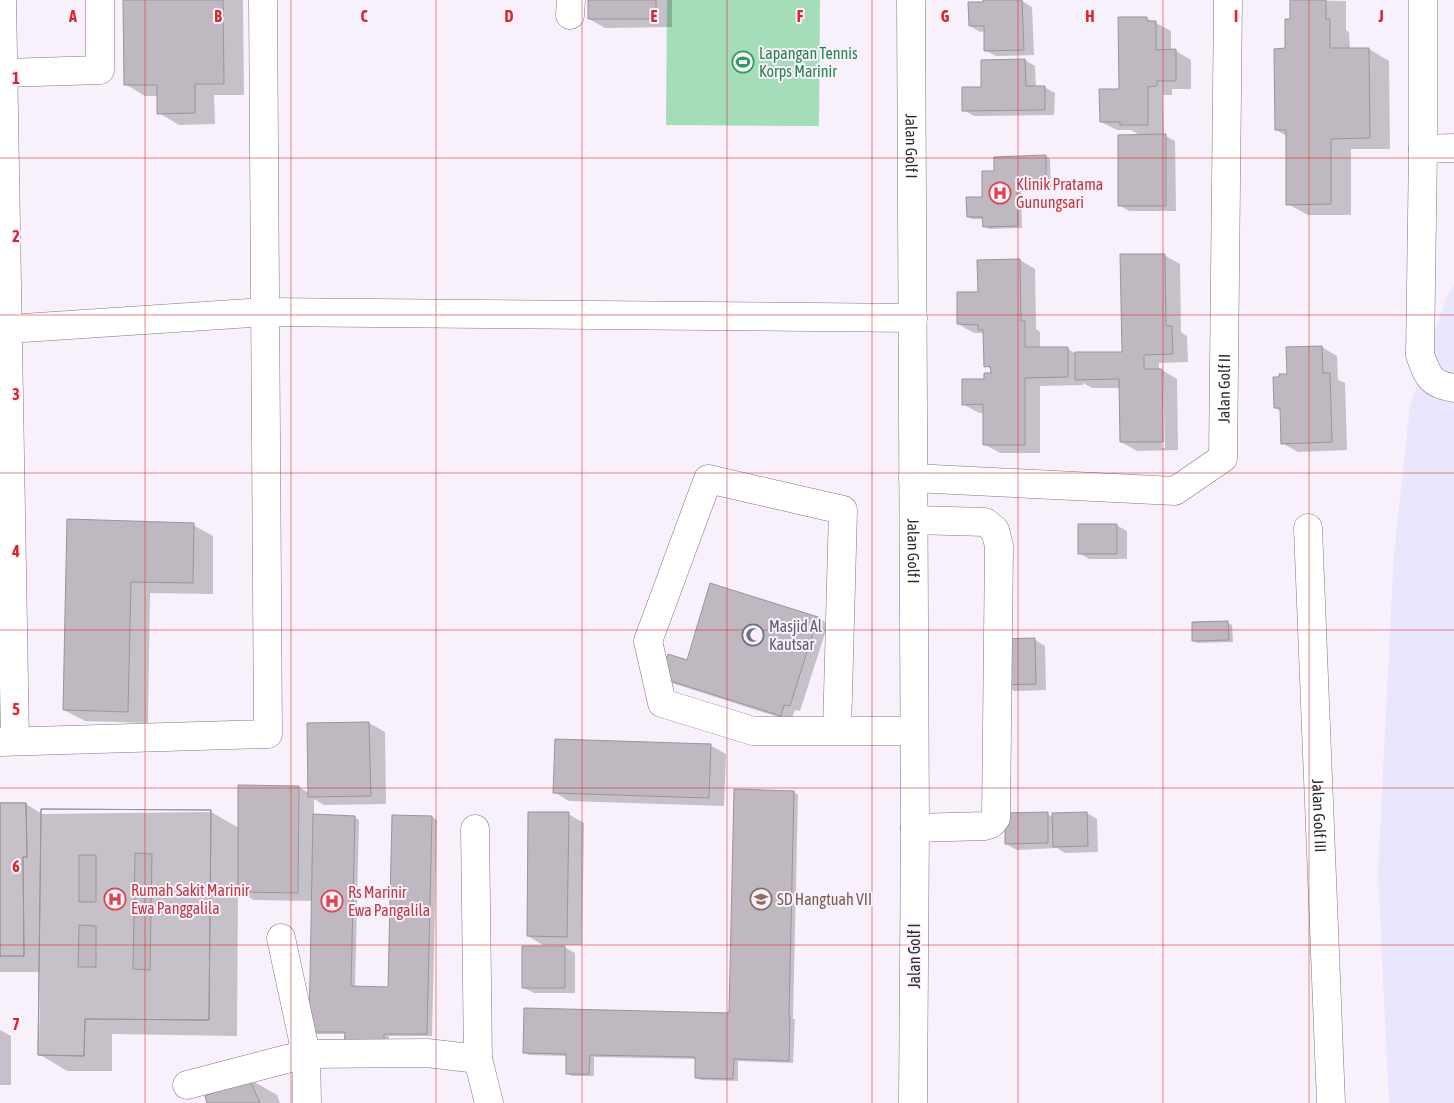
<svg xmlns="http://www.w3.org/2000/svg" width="1454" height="1103" viewBox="0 0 1454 1103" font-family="'Asap Condensed',sans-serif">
<rect width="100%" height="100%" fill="#f8f0fa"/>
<path fill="#e9e6fd" d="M1454,285V1103H1389L1378,872L1394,554L1410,406L1447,296Z"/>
<path fill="#a5dcba" d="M667,0H820L819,126L666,125Z"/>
<path fill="#0003" fill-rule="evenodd" d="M124,0H243L244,95H214L215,124L179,125L159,113L158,96H145L125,84Z
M589,0H672V27L605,28L589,19Z
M1291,0L1346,1V30L1349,32L1350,49H1369L1389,61L1390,149H1351V215H1308L1288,204L1287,136L1276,130L1286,50L1291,21Z
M1022,1L1032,7L1034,55L996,56L986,51L985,31L980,32L970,26Z
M1146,18L1171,31V51H1176L1191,60V89H1172V95H1163L1164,135L1175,141L1176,211H1129L1119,205L1141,136L1131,130H1117L1101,122L1120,90Z
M1025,60L1035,66L1036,87H1044L1055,93L1054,115L974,116L963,110L982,88Z
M1046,156L1050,159L1051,190L1021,191L1022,228L989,229L984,226V219H972L968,217L983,198L995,172Z
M1164,255L1180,264L1181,332L1187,336L1188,362L1159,363V370H1162L1177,379L1178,450L1137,451L1121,442L1120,388H1092L1083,383V385L1040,386V453H1000L984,444V413H979L963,404L992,374V369L985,366V333H974L958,324L979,293L1020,260L1035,269L1036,329L1040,332V349L1067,348L1076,354L1123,353ZM1161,377H1163L1165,448H1162Z
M1322,347L1337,356L1338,380L1345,383L1347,450L1298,452L1282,443L1281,411L1275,408L1289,376Z
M68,521L193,525L213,536V594L150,593L148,723L85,721L64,710Z
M1116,525L1127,531V559H1089L1079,553Z
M818,618L828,624L800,711L795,710L791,721L672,683L662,677L687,662Z
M1228,623L1232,625L1233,642L1198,643L1193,641Z
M1035,640L1045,646L1046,690L1014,691L1004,685Z
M369,723L385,732L386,804L324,805L314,799V816L354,817L359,820L355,988H389L432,817L437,820L432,1036H389L388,1050L346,1034H315L313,901L254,900L238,891L237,1036L112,1034V1071H67L39,1054L40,972H0V804H26L42,814L211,812L239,828L299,787L309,793L308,724Z
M710,745L726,754L724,806L569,801L554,792Z
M794,792L798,795L793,1019H795L793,1063L738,1061V1081L701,1080L696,1077L697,1059L594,1057V1076H572L567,1073V1056L529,1055L524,1052L730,1014Z
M1087,813L1097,819L1098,852L1065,853L1057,848L1017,850L1006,844L1047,814L1053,817Z
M568,814L584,823L582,945H543L528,936Z
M564,947L575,953V993H534L524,988Z
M0,1030L11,1036V1085H0Z
M249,1079L277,1095L280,1103H209Z"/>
<path fill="#c0b8c1" stroke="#9b949c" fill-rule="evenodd" d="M123,0H223L224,84H195V113L157,114V85H124Z
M588,0H656V19H588Z
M983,0H1022L1024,50L984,51V26H969L968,2H983Z
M1290,0H1326V19H1330V48H1369L1370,138L1331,139V204L1286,205V130H1275L1274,49L1285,48V19H1290Z
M1118,17H1147V21H1156V50L1176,49V81H1157V86L1148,87V125H1120V122H1100L1099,89H1119Z
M1025,59L1026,86H1045V110L962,111V87H981V60Z
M1166,134V206H1118V135Z
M1046,155V188H1017L1018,226L983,227L982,217H967L966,197H982V171H994V157Z
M1120,254H1165L1166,326H1172L1173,354L1144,355V369H1162L1163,442H1120L1119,379L1075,380V352H1122Z
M1020,259L1021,321H1025V347H1068V377L1025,378V445H983V404L962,405V379H984V373H991L990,366L984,367L983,330H978V325L957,324V292H978L977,260Z
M1322,346L1323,373H1330L1332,442L1281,444L1280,408H1274L1273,377H1279V374H1287L1286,347Z
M67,519L194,523L193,583L131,582L128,712L63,710Z
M1078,524H1117V554H1078Z
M710,583L818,617L790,706L784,705L781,716L661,678L668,654L687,660Z
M1228,621L1229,640L1192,641V622Z
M1035,638L1036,684L1002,685L1001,639Z
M369,722L371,796L308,797L307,723Z
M555,739L711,744L709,798L553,793Z
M238,785L299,786L298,893L238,892Z
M734,789L794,791L789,1015H790L789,1061L734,1059L733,1079L695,1078V1057L590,1055L589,1074H566V1054L523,1053L524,1008L729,1013Z
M0,803H26L27,857H23L24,956H0Z
M0,803H26L27,857H23L24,956H0Z
M41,809L211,810L209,1020L85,1019L84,1056L38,1055ZM135,853L152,854L150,970L133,969ZM79,855H96V902H79ZM79,925L96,926V967H78Z
M41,809L211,810L209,1020L85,1019L84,1056L38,1055Z
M528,812H569L567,937L527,936Z
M1048,812V843L1005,844V813Z
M1087,812L1088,846L1053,847L1052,813Z
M313,814L355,816L351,986L388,987L392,815L432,816L427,1034H384V1048L344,1047L345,1032H309Z
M522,946H565V988H522Z
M249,1078L260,1103H207L205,1096Z"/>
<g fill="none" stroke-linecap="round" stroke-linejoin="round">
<g stroke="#807881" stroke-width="29">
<g id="minor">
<path d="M2,0L15,741"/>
<path d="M1423,0V149L1420,355C1428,376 1429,384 1454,388"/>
<path d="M570,15L571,0"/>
<path d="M4,73L100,70V0"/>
<path d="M1423,149L1454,148"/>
<path d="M8,329L265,312L913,318"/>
<path id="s1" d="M913,478L1175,491L1223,458L1228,0"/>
<path d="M914,520L985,522L995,530L999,546L996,818L991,824L985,826L915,828"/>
<path id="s2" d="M1308,528L1331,1103"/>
<path d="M837,731H753L662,703L648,641L708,479L843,510L837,731H914"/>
<path d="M0,742L268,734L263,0"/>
<path d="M475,829L478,1059"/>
<path d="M281,938L306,1054L307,1103"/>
<path d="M187,1085L306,1054L427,1053L478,1059L489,1103"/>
</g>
</g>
<g stroke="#807881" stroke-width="29">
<g id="major">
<path id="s3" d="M911,0L915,828L913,1103"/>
</g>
</g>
<use href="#minor" stroke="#fff" stroke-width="28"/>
<use href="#major" stroke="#fff" stroke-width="28"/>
</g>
<path fill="none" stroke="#d62828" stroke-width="1" stroke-opacity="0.55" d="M145,0V1103M291,0V1103M436,0V1103M582,0V1103M727,0V1103M872,0V1103M1018,0V1103M1163,0V1103M1309,0V1103M0,158H1454M0,315H1454M0,473H1454M0,630H1454M0,788H1454M0,945H1454"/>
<defs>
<g id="stadium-ring" transform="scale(1.125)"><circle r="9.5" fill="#f8f0fa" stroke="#2e9e5b" stroke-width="1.5"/><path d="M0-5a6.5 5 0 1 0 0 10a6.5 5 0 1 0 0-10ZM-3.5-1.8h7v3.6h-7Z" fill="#2e9e5b"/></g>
<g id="hospital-ring" transform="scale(1.125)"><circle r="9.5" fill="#f8f0fa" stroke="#e0444e" stroke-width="1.5"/><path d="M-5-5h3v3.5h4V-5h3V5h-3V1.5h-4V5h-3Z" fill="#e0444e"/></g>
<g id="mosque-ring" transform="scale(1.125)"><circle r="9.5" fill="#f8f0fa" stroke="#6b7280" stroke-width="1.5"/><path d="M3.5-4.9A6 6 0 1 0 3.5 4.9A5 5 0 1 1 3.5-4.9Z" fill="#6b7280"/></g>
<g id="school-ring" transform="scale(1.125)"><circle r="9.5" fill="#f8f0fa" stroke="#8d6e63" stroke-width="1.5"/><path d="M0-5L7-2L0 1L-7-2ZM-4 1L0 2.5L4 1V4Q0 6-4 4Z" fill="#8d6e63"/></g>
</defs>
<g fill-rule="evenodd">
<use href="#stadium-ring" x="743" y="62"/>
<use href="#hospital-ring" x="1000" y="193"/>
<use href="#mosque-ring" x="753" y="635"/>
<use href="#hospital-ring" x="115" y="899"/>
<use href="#school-ring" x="761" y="899"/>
<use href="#hospital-ring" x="332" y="901"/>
</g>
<g text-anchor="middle" stroke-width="4" stroke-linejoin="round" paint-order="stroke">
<g font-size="16" fill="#27864d" stroke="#f8f0fa" text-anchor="start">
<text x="759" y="59">Lapangan Tennis<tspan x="759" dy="18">Korps Marinir</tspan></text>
</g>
<g font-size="16" fill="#2d2a2d" stroke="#f8f0fa">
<text dy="6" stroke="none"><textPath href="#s3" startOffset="146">Jalan Golf I</textPath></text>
<text dy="6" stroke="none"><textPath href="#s1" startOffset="390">Jalan Golf II</textPath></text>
<text dy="6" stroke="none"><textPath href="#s3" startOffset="551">Jalan Golf I</textPath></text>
<text dy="6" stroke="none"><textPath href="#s2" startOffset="288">Jalan Golf III</textPath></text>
<text transform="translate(914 956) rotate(-90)" y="6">Jalan Golf I</text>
</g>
<g font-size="16" fill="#be3a42" stroke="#f8f0fa" text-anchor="start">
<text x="1016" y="190">Klinik Pratama<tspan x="1016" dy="18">Gunungsari</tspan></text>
<text x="131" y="896">Rumah Sakit Marinir<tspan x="131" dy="18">Ewa Panggalila</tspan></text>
<text x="348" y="898">Rs Marinir<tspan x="348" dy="18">Ewa Pangalila</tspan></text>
</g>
<g font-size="16" fill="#5b616d" stroke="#f8f0fa" text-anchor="start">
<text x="769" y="632">Masjid Al<tspan x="769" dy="18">Kautsar</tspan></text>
</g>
<g font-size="16" fill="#785e54" stroke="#f8f0fa" text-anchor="start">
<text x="777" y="905">SD Hangtuah VII</text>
</g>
</g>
<g font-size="16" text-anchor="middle" font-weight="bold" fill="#d62828" stroke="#f8f0fa" stroke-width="4" stroke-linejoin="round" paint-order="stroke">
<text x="73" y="22">A</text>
<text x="218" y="22">B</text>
<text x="364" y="22">C</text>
<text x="509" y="22">D</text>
<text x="654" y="22">E</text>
<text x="800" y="22">F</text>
<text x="945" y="22">G</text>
<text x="1090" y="22">H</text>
<text x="1236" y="22">I</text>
<text x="1381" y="22">J</text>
<text x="16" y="84">1</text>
<text x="16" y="242">2</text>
<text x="16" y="400">3</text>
<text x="16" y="557">4</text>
<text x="16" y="715">5</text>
<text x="16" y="872">6</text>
<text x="16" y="1030">7</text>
</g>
</svg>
